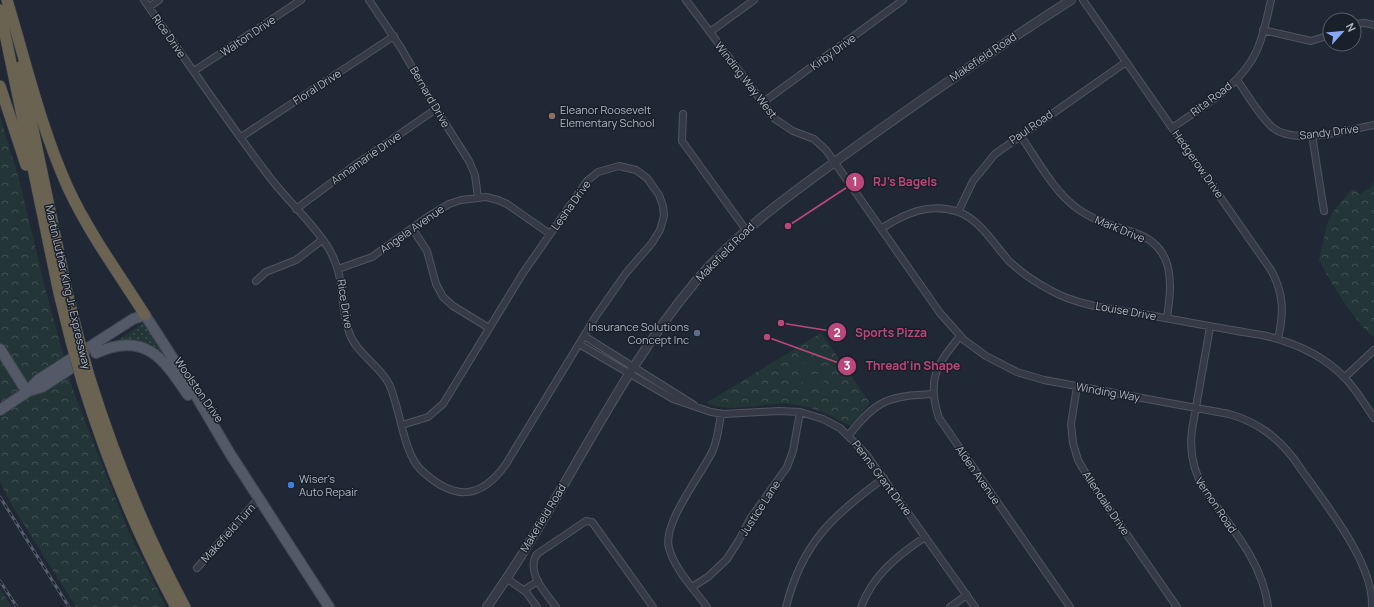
<svg xmlns="http://www.w3.org/2000/svg" width="1374" height="607" viewBox="0 0 1374 607" font-family="Manrope,sans-serif">
<defs>
<pattern id="grass-dots" width="8" height="8" patternUnits="userSpaceOnUse"><rect width="8" height="8" fill="#243537"/><path d="M2 2h.1M6 6h.1" fill="none" stroke="#415052" stroke-width="1.8" stroke-linecap="round"/></pattern>
<pattern id="forest-crowns" width="20" height="18" patternUnits="userSpaceOnUse"><rect width="20" height="18" fill="#243537"/><path d="M2 6a3 3 0 1 1 6 0M12 15a3 3 0 1 1 6 0" fill="none" stroke="#415052"/></pattern>
</defs>
<rect width="100%" height="100%" fill="#212835"/>
<path fill="url(#grass-dots)" d="M143,323L146,325L168,359L121,343L120,339Z"/>
<path fill="url(#forest-crowns)" d="M0,116L20,183L45,288L73,390L127,528L166,607H76L13,507L0,482Z
M1374,181V336L1367,332L1347,307L1331,282L1319,260L1327,224L1333,212L1352,189L1360,194L1371,187Z
M821,333L870,403L851,426C832,416 811,405 789,404C760,402 735,414 706,403Z
M0,589L12,607H0Z"/>
<path fill="#243537" d="M820,360L822,370L801,373L800,364Z
M822,373L824,383L803,386L802,376Z"/>
<g fill="none" stroke-linecap="round" stroke-linejoin="round">
<g stroke="#4f5560" stroke-width="8">
<path id="minor" d="M144,0C185,59 225,118 268,175C287,201 313,222 329,249C346,278 339,303 349,332C356,354 379,364 389,384C400,407 403,453 421,470C453,500 480,501 506,464L596,316L626,273L652,243L660,230L664,216L663,206L659,195L647,178L636,170L619,166L598,172L587,181L523,273L443,404L428,417L402,425
M369,0L401,48L436,109L469,161L475,175L478,198
M686,0L775,119L793,131L814,139L826,150L940,313L964,340L986,356L1017,372L1044,380L1229,414C1257,422 1276,436 1294,459C1320,498 1374,560 1372,607
M1083,0L1271,270C1284,294 1284,313 1278,339
M149,7L159,0
M1354,24L1365,23L1374,25
M1263,30L1311,41L1330,35
M710,32L754,0
M194,71L301,0
M1237,80C1248,95 1258,114 1272,127C1294,146 1347,130 1374,125
M762,103L903,0
M683,114L682,141L746,230
M1172,128C1203,106 1241,86 1257,50C1264,34 1267,17 1271,0
M1020,135C1037,159 1053,191 1078,209C1095,221 1113,226 1133,232C1176,246 1172,283 1167,318
M1312,135L1324,211
M241,137L394,36
M296,209L358,163L436,109
M958,212L973,181L995,154L1126,62
M412,228L427,251L436,284L443,297L453,306L489,328
M882,228C906,213 930,202 959,212C981,221 993,243 1008,260C1020,272 1035,282 1050,290C1078,306 1112,309 1143,314C1183,321 1223,329 1262,335C1293,342 1323,355 1345,378C1356,389 1365,405 1374,418
M338,269L372,257L429,216L449,204L461,200L486,197L498,200L507,204L550,234
M256,281L266,272L296,260L322,240
M1210,327L1192,430C1189,452 1193,471 1205,491C1230,526 1263,562 1268,607
M584,336L694,405
M960,336C937,365 926,379 939,418L1070,607
M579,344L673,399L711,412L724,414L779,411L800,412L823,419L840,428L866,454L975,607
M1345,377L1374,350
M1077,386L1071,424L1073,443L1078,460L1092,484L1177,607
M849,435C877,399 889,396 934,394
M197,568L259,498
M506,578L526,592L537,607
M692,587L708,577L727,559L739,540L750,519L787,467L793,451L800,412
M524,590L538,581
M556,607C546,593 525,572 537,554L586,521L592,522L595,526L653,607
M707,607C694,589 675,570 669,548C662,523 702,474 713,450C718,438 719,426 721,414
M786,607C802,543 833,515 884,478
M861,607C873,575 897,556 925,537
M950,607L967,595"/>
</g>
<g stroke="#4f5560" stroke-width="10">
<path id="tertiary" d="M487,607C562,502 613,380 696,281C742,227 798,189 854,148C925,97 997,47 1071,0"/>
</g>
<g stroke="#3e444f" stroke-width="12">
<path id="primary" d="M145,315L185,377L229,452L329,607
M0,349L27,392
M96,353C145,331 163,358 188,395
M29,391L42,387L84,360
M0,410L27,392L38,380L133,319L145,315"/>
</g>
<g stroke="#3c424d" stroke-width="12">
<path id="motorway" d="M7,0C26,63 41,128 68,188C89,233 119,274 145,315
M0,10L59,293L71,341
M20,67L67,292L78,336
M0,86L26,165
M89,376C114,456 145,533 185,607
M82,381C106,459 137,535 176,607"/>
</g>
<use href="#minor" stroke="#353a46" stroke-width="6"/>
<use href="#tertiary" stroke="#353a46" stroke-width="8"/>
<use href="#primary" stroke="#535966" stroke-width="10"/>
<use href="#motorway" stroke="#6b6352" stroke-width="11"/>
<g stroke="#575e6d" stroke-width="3">
<path id="rail" d="M0,497L69,607
M0,581L17,607"/>
</g>
<use href="#rail" stroke="#1a202a" stroke-width="1.5" stroke-dasharray="4.5" stroke-linecap="butt"/>
<g stroke="#3c424d" stroke-width="12" stroke-linecap="butt">
<path id="motorway-bridge" d="M78,336L89,376
M71,341L82,381"/>
</g>
<use href="#motorway-bridge" stroke="#6b6352" stroke-width="11"/>
</g>
<circle fill="#8d6e63" stroke="#1a202a" stroke-width="1.5" cx="552" cy="116" r="4"/>
<circle fill="#5c6f8a" stroke="#1a202a" stroke-width="1.5" cx="697" cy="333" r="4"/>
<circle fill="#3f7fe0" stroke="#1a202a" stroke-width="1.5" cx="291" cy="485" r="4"/>
<g text-anchor="middle" stroke-width="3" stroke-linejoin="round" paint-order="stroke">
<g font-size="11" fill="#afb5c2" stroke="#1a202a">
<text transform="translate(169 36) rotate(55)" y="4">Rice Drive</text>
<text transform="translate(248 36) rotate(-34)" y="4">Walton Drive</text>
<text transform="translate(833 52) rotate(-36)" y="4">Kirby Drive</text>
<text transform="translate(983 57) rotate(-34)" y="4">Makefield Road</text>
<text transform="translate(746 80) rotate(52)" y="4">Winding Way West</text>
<text transform="translate(317 87) rotate(-33)" y="4">Floral Drive</text>
<text transform="translate(430 97) rotate(60)" y="4">Bernard Drive</text>
<text transform="translate(1211 99) rotate(-37)" y="4">Rita Road</text>
<text transform="translate(1031 127) rotate(-35)" y="4">Paul Road</text>
<text transform="translate(1329 132) rotate(-7)" y="4">Sandy Drive</text>
<text transform="translate(366 158) rotate(-35)" y="4">Annamarie Drive</text>
<text transform="translate(1198 164) rotate(55)" y="4">Hedgerow Drive</text>
<text transform="translate(571 205) rotate(-54)" y="4">Lesha Drive</text>
<text transform="translate(412 229) rotate(-35)" y="4">Angela Avenue</text>
<text transform="translate(1120 229) rotate(22)" y="4">Mark Drive</text>
<text transform="translate(725 252) rotate(-45)" y="4">Makefield Road</text>
<text transform="translate(68 287) rotate(77)" y="4">Martin Luther King Jr. Expressway</text>
<text transform="translate(345 304) rotate(81)" y="4">Rice Drive</text>
<text transform="translate(1126 311) rotate(10)" y="4">Louise Drive</text>
<text transform="translate(199 390) rotate(55)" y="4">Woolston Drive</text>
<text transform="translate(1108 392) rotate(10)" y="4">Winding Way</text>
<text transform="translate(978 475) rotate(55)" y="4">Alden Avenue</text>
<text transform="translate(882 478) rotate(53)" y="4">Penns Grant Drive</text>
<text transform="translate(1106 503) rotate(56)" y="4">Allendale Drive</text>
<text transform="translate(1216 505) rotate(56)" y="4">Vernon Road</text>
<text transform="translate(760 508) rotate(-57)" y="4">Justice Lane</text>
<text transform="translate(543 518) rotate(-59)" y="4">Makefield Road</text>
<text transform="translate(228 533) rotate(-48)" y="4">Makefield Turn</text>
</g>
<g font-size="11" fill="#afb5c2" stroke="#1a202a" text-anchor="start">
<text x="560" y="114">Eleanor Roosevelt<tspan x="560" dy="13">Elementary School</tspan></text>
<text x="689" y="331" text-anchor="end">Insurance Solutions<tspan x="689" dy="13">Concept Inc</tspan></text>
<text x="299" y="483">Wiser's<tspan x="299" dy="13">Auto Repair</tspan></text>
</g>
</g>
<path fill="none" stroke="#bc477a" stroke-width="1.5" d="M788 226L855 182M781 323L837 332M767 337L847 366"/>
<g fill="#bc477a" stroke="#1a202a" stroke-width="1.5">
<circle cx="788" cy="226" r="4"/>
<circle cx="781" cy="323" r="4"/>
<circle cx="767" cy="337" r="4"/>
<circle cx="855" cy="182" r="10"/>
<circle cx="837" cy="332" r="10"/>
<circle cx="847" cy="366" r="10"/>
</g>
<g font-size="12" text-anchor="middle" font-weight="bold" fill="#fff">
<text x="855" y="186">1</text>
<text x="837" y="337">2</text>
<text x="847" y="370">3</text>
</g>
<g font-size="12" text-anchor="middle" font-weight="bold" fill="#bc477a" stroke="#1a202a" stroke-width="3" stroke-linejoin="round" paint-order="stroke">
<text x="905" y="186">RJ's Bagels</text>
<text x="891" y="337">Sports Pizza</text>
<text x="913" y="370">Thread'in Shape</text>
</g>
<g transform="translate(1342 32) rotate(63)"><circle r="19" fill="#1a202a" stroke="#565c67"/>
<path d="M0-3L7 15L0 10L-7 15Z" fill="#88a8ef"/>
<text y="-6" font-size="11" font-weight="bold" text-anchor="middle" fill="#afb5c2">N</text>
</g>
</svg>
